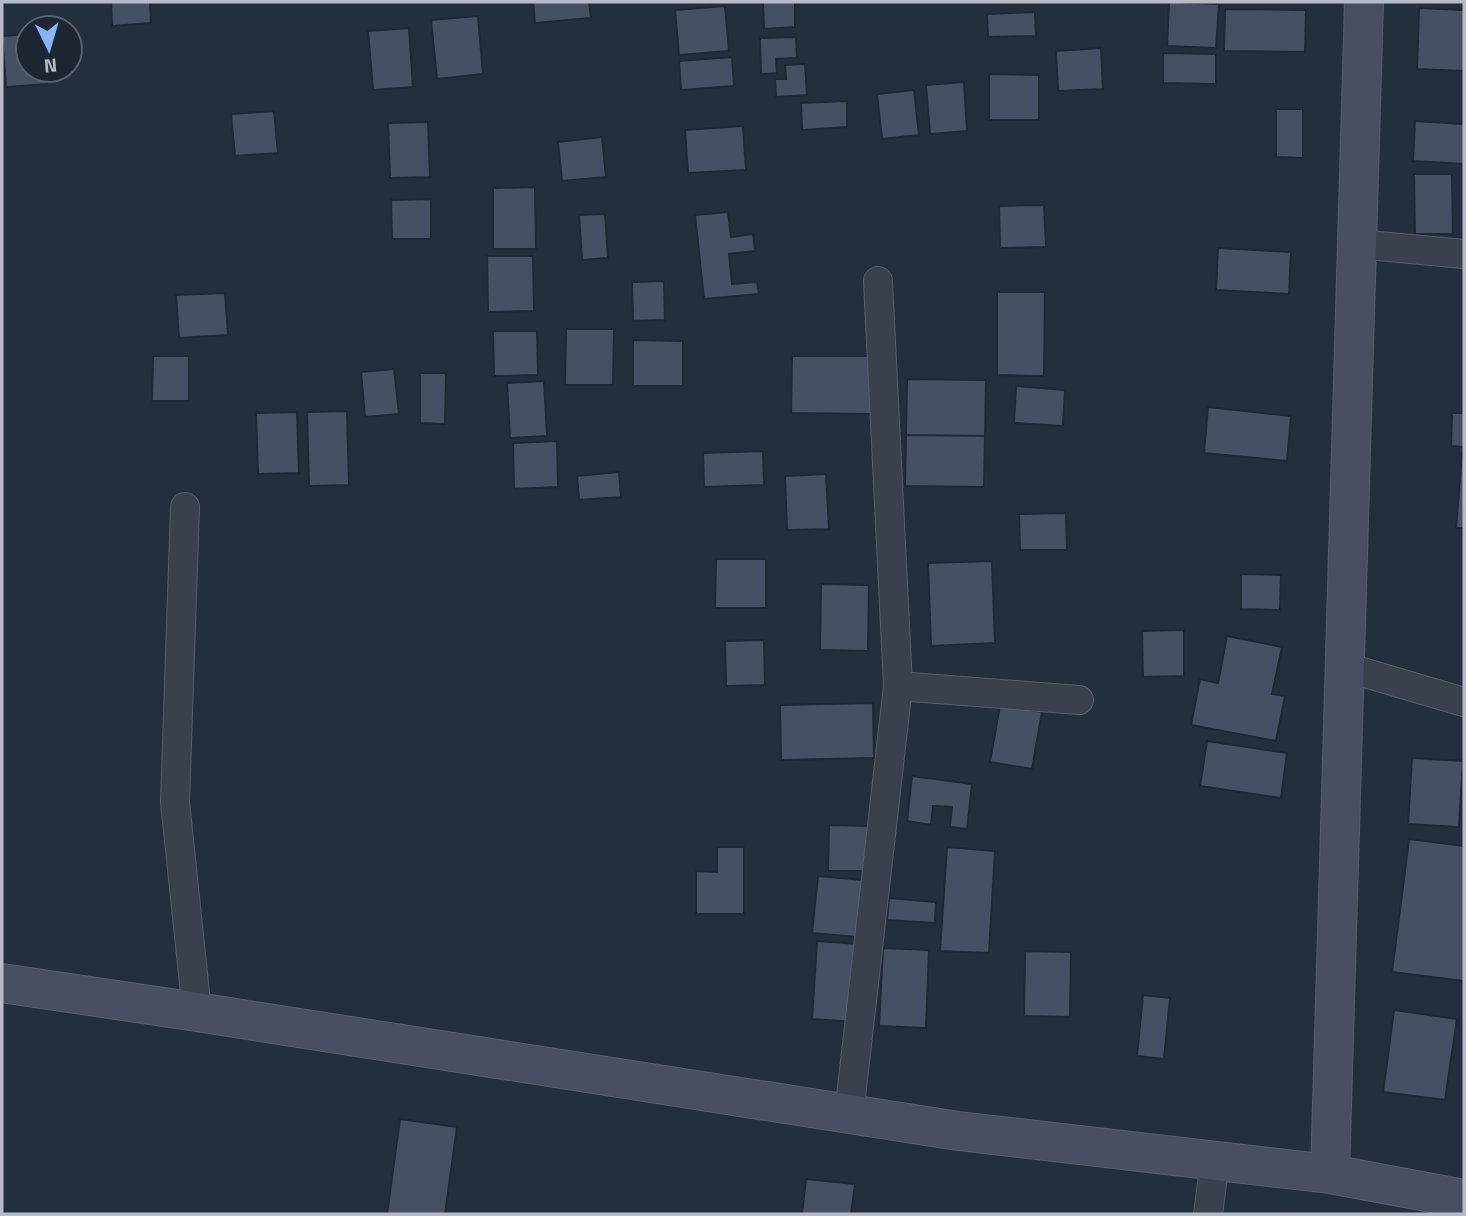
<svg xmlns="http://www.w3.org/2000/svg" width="1466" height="1216" viewBox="0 0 1466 1216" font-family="'Titillium Web',sans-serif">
<rect width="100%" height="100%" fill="#242f3e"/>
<path fill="#455162" stroke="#1f2835" stroke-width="2" d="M111,2H150L151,23L112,26Z
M533,2H589L591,18L535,23Z
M763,2H795V27L764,29Z
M1169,2L1219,4L1216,48L1167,46Z
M725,6L729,51L679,55L675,10Z
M1419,8L1464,10V71L1417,69Z
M1225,9L1306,10L1305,52L1224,51Z
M1035,12L1036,36L988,37L987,14Z
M478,16L483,74L437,79L431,20Z
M409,28L413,87L373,90L368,31Z
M28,34V70H46L47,84L6,87L2,36Z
M796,37L797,58L776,59L777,73L761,74L760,38Z
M1101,48L1103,89L1058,91L1056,51Z
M1163,53L1216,54V84L1163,83Z
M732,57L734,86L681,90L679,61Z
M805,64L807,95L776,97L775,79H786L785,65Z
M989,74L1039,75V120H989Z
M964,82L967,131L930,134L926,85Z
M914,90L919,135L882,139L877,94Z
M847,101V127L802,130L801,103Z
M1276,109H1303V158L1276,157Z
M274,111L278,153L235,156L231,114Z
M1415,121L1464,124V164L1413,161Z
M428,122L430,177L390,178L388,123Z
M743,126L746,170L688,173L685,130Z
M602,137L606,177L562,181L558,142Z
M1414,174H1452L1453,234H1415Z
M535,187L536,249H493V188Z
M431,199V239H392L391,200Z
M1044,205L1046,247L1000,248L999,206Z
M728,212L731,237L753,234L755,251L729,254L732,284L757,282L759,294L704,299L695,215Z
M605,214L608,258L582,260L579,215Z
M1218,248L1291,252L1289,294L1216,290Z
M487,256H533L534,311L488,312Z
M664,281L665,320L633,321L632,282Z
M997,292H1045L1044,376L997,375Z
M225,293L228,335L179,338L176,295Z
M566,329H614L613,385H565Z
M493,331H537L538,375L494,376Z
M633,340L683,341V386H633Z
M153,356H189V401H152Z
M792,356H872V414L791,413Z
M394,369L399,414L365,417L361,372Z
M420,373H446L445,424L420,423Z
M907,379L986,380L985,436L906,435Z
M544,381L547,436L510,438L507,383Z
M1016,386L1065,390L1063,426L1014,423Z
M1208,407L1291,416L1287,461L1204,453Z
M347,411L349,485L309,486L307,412Z
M297,412L299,473L258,474L256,413Z
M1452,413H1464V447L1451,446Z
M906,435L985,436L984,487L905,486Z
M557,441L558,487L514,489L513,443Z
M763,451L764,485L704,487L703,453Z
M1462,453H1464V528H1456Z
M619,472L621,497L579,500L577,476Z
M826,474L829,529L787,530L785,476Z
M1066,513L1067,550H1020L1019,514Z
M716,559H766V608H715Z
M992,561L995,643L931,646L928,563Z
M1241,574L1281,575L1280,610L1241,609Z
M821,584L869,585L868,651L820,650Z
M1184,630V676L1143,677L1142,631Z
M1227,636L1282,647L1272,694L1285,696L1276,741L1191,725L1200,679L1218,683Z
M764,640L765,685L726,686L725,641Z
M873,703L874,758L781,760L780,705Z
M1000,705L1042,712L1032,769L990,762Z
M1207,741L1287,753L1281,798L1200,786Z
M1412,758L1463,761L1459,827L1408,824Z
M912,776L972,784L967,829L950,827L952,807L933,806L931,825L907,821Z
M829,825L872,826L871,871H828Z
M1409,839L1464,846V981L1392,972Z
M717,847H744V914H696V871L717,872Z
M947,847L995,851L989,953L940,951Z
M818,876L863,880L857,937L812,933Z
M889,898L936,902L935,923L887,920Z
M817,941L859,944L854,1022L812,1019Z
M883,948L929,950L926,1028L879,1026Z
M1025,951L1071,952L1070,1017L1024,1016Z
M1143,995L1170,998L1164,1059L1137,1056Z
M1394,1010L1457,1019L1445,1100L1383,1092Z
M400,1119L457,1127L445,1214H387Z
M806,1179L855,1184L851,1214H802Z"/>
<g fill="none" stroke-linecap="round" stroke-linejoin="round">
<g stroke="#565f6c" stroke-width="30">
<path id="street" d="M1357,244L1464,254
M185,507L175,802L197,1012
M1345,667L1464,702
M898,686L1079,700
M849,1114L898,686L878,281
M1208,1214L1215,1161"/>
</g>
<g stroke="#565f6c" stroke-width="40">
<path id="secondary" d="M2,983L197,1012L958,1131L1330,1174L1464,1199
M1330,1174L1364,2"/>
</g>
<use href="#street" stroke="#38414e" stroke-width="28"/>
<use href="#secondary" stroke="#465061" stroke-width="38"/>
</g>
<rect width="1466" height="1216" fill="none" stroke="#b4bcc9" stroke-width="7"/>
<g transform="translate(49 49) rotate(175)"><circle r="33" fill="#1d2633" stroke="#59626f" stroke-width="2"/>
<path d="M0-5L12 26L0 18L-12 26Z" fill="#8ab4f8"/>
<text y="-10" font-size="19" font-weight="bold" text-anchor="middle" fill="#b4bcc9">N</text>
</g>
</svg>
